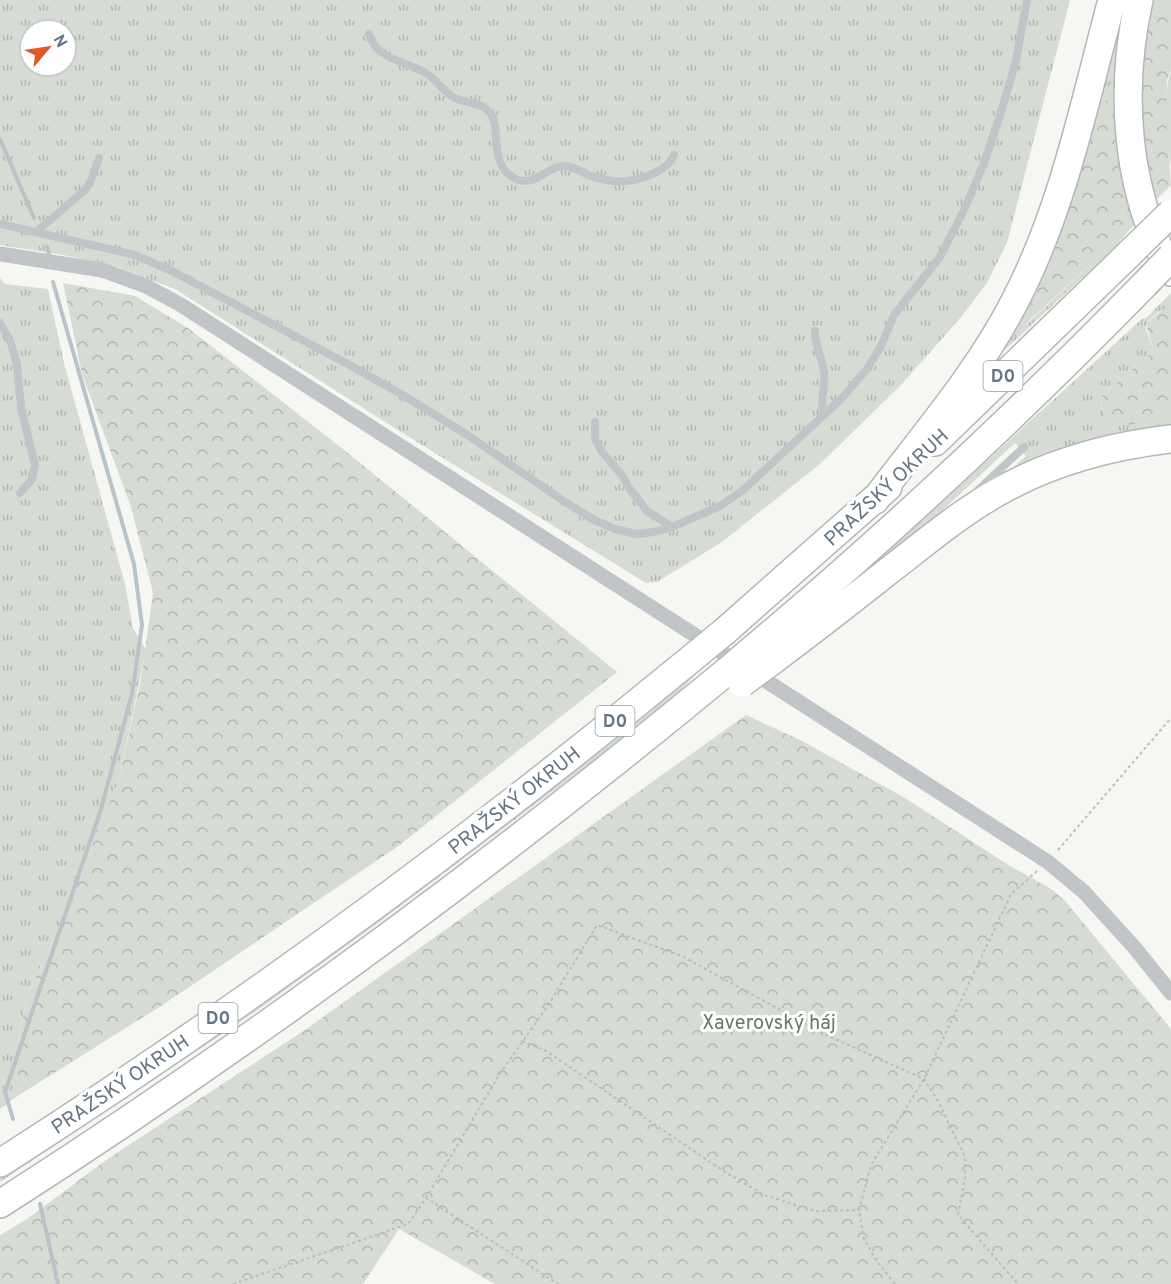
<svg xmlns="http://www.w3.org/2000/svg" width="1171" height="1284" viewBox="0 0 1171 1284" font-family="Overpass,sans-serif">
<defs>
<pattern id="grass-tufts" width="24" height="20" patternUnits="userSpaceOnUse" patternTransform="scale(1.5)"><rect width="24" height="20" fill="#d6dcd3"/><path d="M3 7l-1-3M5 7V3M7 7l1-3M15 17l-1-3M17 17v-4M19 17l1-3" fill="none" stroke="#b1b7b1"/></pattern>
<pattern id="forest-crowns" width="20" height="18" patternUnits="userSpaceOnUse" patternTransform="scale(1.5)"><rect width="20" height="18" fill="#d6dcd3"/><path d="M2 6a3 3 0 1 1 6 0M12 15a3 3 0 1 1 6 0" fill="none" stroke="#b1b7b1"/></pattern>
</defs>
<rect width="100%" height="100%" fill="#f6f6f2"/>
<path fill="url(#grass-tufts)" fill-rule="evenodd" d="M0,0H1070L1007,243L987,283L962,316L900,386L820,464L722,542L657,582L646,583L409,437L175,289L114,266L63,255L0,245ZM30,30H66V66H30Z
M1121,0H1129L1138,220L1114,248L995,359ZM1097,108L1114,109L1116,147L1130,212V222L1115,241L1026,325L1022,319C1056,252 1081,182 1097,108Z
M1171,68V167C1164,135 1163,99 1171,68Z
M0,278L5,284L48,289L64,363L125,584L133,628L146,650L119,779L60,926L27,996L18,1041L17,1063L19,1095L0,1109Z
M1171,293V308L1167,307C1161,311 1150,317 1147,324C1142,334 1156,342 1151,353L1102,396L1101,409L1149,420L1171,418V427L1005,475L1026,456L1015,443L930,522L870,572L867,570L1143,318L1145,319Z
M701,663L704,666L679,692L594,760L378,923L255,1012L0,1182V1173Z"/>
<path fill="url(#forest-crowns)" d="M1151,0H1171V68L1167,81L1166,119L1171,185L1155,201L1144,144L1140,89Z
M1106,100L1112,104L1114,109L1116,147L1130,212V222L1115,241L1025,325L1021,322L1022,319C1056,252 1081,182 1097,108L1099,102Z
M63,283L135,296L188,328L343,449L617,672L397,847L161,1006L19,1095L17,1063L18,1041L27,996L60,926L119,779L141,679L153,593L131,507L82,374Z
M1167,306L1171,308V418L1119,426C1105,422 1099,411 1102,396L1151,353C1156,342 1144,334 1148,322Z
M746,715L800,740L905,798L1010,866L1053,890L1066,902L1171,1029V1284H495L399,1229L363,1284H0V1235L27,1219L109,1158L305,1030Z"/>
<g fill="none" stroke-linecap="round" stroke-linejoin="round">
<path stroke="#b9c4c8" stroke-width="4" d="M0,139L34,218
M47,247L49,254
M13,1119L5,1092L101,809L132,694L142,625L134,564L53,282
M40,1204L58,1284"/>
<g stroke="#b4b7ba" stroke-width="30">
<path id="highway" d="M1139,0C1119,90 1125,190 1171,272
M935,442L1131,252
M875,500C924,435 979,372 1016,299C1064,206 1085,100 1112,0
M725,631L888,487
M753,649C890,534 1020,412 1145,284
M772,661C812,631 852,600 891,569C926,542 959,514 998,492C1051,462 1110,446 1171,439
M0,1163C243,1008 475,837 697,654
M0,1204C253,1042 495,863 726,672"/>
</g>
<path stroke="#bbbdbf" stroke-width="2" stroke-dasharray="3 3" stroke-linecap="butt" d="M1058,850L1171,718
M522,1041L546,1051L722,1170L764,1195L815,1211L859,1210
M426,1198L499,1075L547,1007L597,925L682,956L826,1035L924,1079L938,1101L965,1157V1178L958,1215L1018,1284
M233,1284L408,1224L426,1198L558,1284
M895,1284L878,1263L864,1239L859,1210L871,1165L924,1079L1011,894L1037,871"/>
<path stroke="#c1c5c8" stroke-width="8" d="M369,34C377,61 408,61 427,74C438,81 443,92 455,98C465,102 476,103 485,108C506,121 484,164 516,179C535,188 549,164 567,166C574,167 582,172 588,175C610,183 629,184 650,175C661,170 669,166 674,155
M0,224L135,255L172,271L344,362L401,394L469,436L562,500L594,520L615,529L636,534L654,532L672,527L720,506L742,491L841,399L867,369L881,346L894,315L940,257L965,208L984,163L1002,109L1016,61L1027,0
M36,232L84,191L90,183L99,158
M0,323L11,343L17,365L21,408L35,465L32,479L20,493
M815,331C814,344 823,359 824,373C826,387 819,403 824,415
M595,422V439L602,452L622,475L629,488L647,511L672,527
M976,492L1024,447"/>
<path stroke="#c1c5c8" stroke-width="15" d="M0,254L102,270L146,286L181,305L1048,862L1084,892L1134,947L1171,993"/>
<use href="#highway" stroke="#fff" stroke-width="27"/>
<g stroke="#b4b7ba" stroke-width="30" stroke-linecap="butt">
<path id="highway-bridge" d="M1131,252L1171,213
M1145,284L1171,257
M697,654L725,631
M726,672L753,649
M742,683L772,661"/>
</g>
<use href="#highway-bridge" stroke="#fff" stroke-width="27"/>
</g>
<g text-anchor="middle" stroke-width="6" stroke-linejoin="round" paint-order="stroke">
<g fill="#fff" stroke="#939ea8" stroke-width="1.5">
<rect x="983.5" y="361" width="39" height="30" rx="4.5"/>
<rect x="595.5" y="706" width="39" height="30" rx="4.5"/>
<rect x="198.5" y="1003" width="39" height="30" rx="4.5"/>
</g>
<g font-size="18" font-weight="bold" fill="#657583">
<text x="1003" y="382">D0</text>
<text x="615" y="727">D0</text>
<text x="218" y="1024">D0</text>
</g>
<g font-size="20" fill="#657583" stroke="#fff">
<text transform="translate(886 487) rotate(-43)" y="7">PRAŽSKÝ OKRUH</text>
<text transform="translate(514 800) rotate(-38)" y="7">PRAŽSKÝ OKRUH</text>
<text transform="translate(120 1084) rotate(-34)" y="7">PRAŽSKÝ OKRUH</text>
</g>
<g font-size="20" fill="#687a64" stroke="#fff">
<text x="769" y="1029">Xaverovský háj</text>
</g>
</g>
<g transform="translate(48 48) rotate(61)"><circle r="28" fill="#ffffff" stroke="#c1c8cd" stroke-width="1.5"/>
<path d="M0-4.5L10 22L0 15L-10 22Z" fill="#df5829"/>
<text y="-9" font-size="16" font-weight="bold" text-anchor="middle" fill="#657583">N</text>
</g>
</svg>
